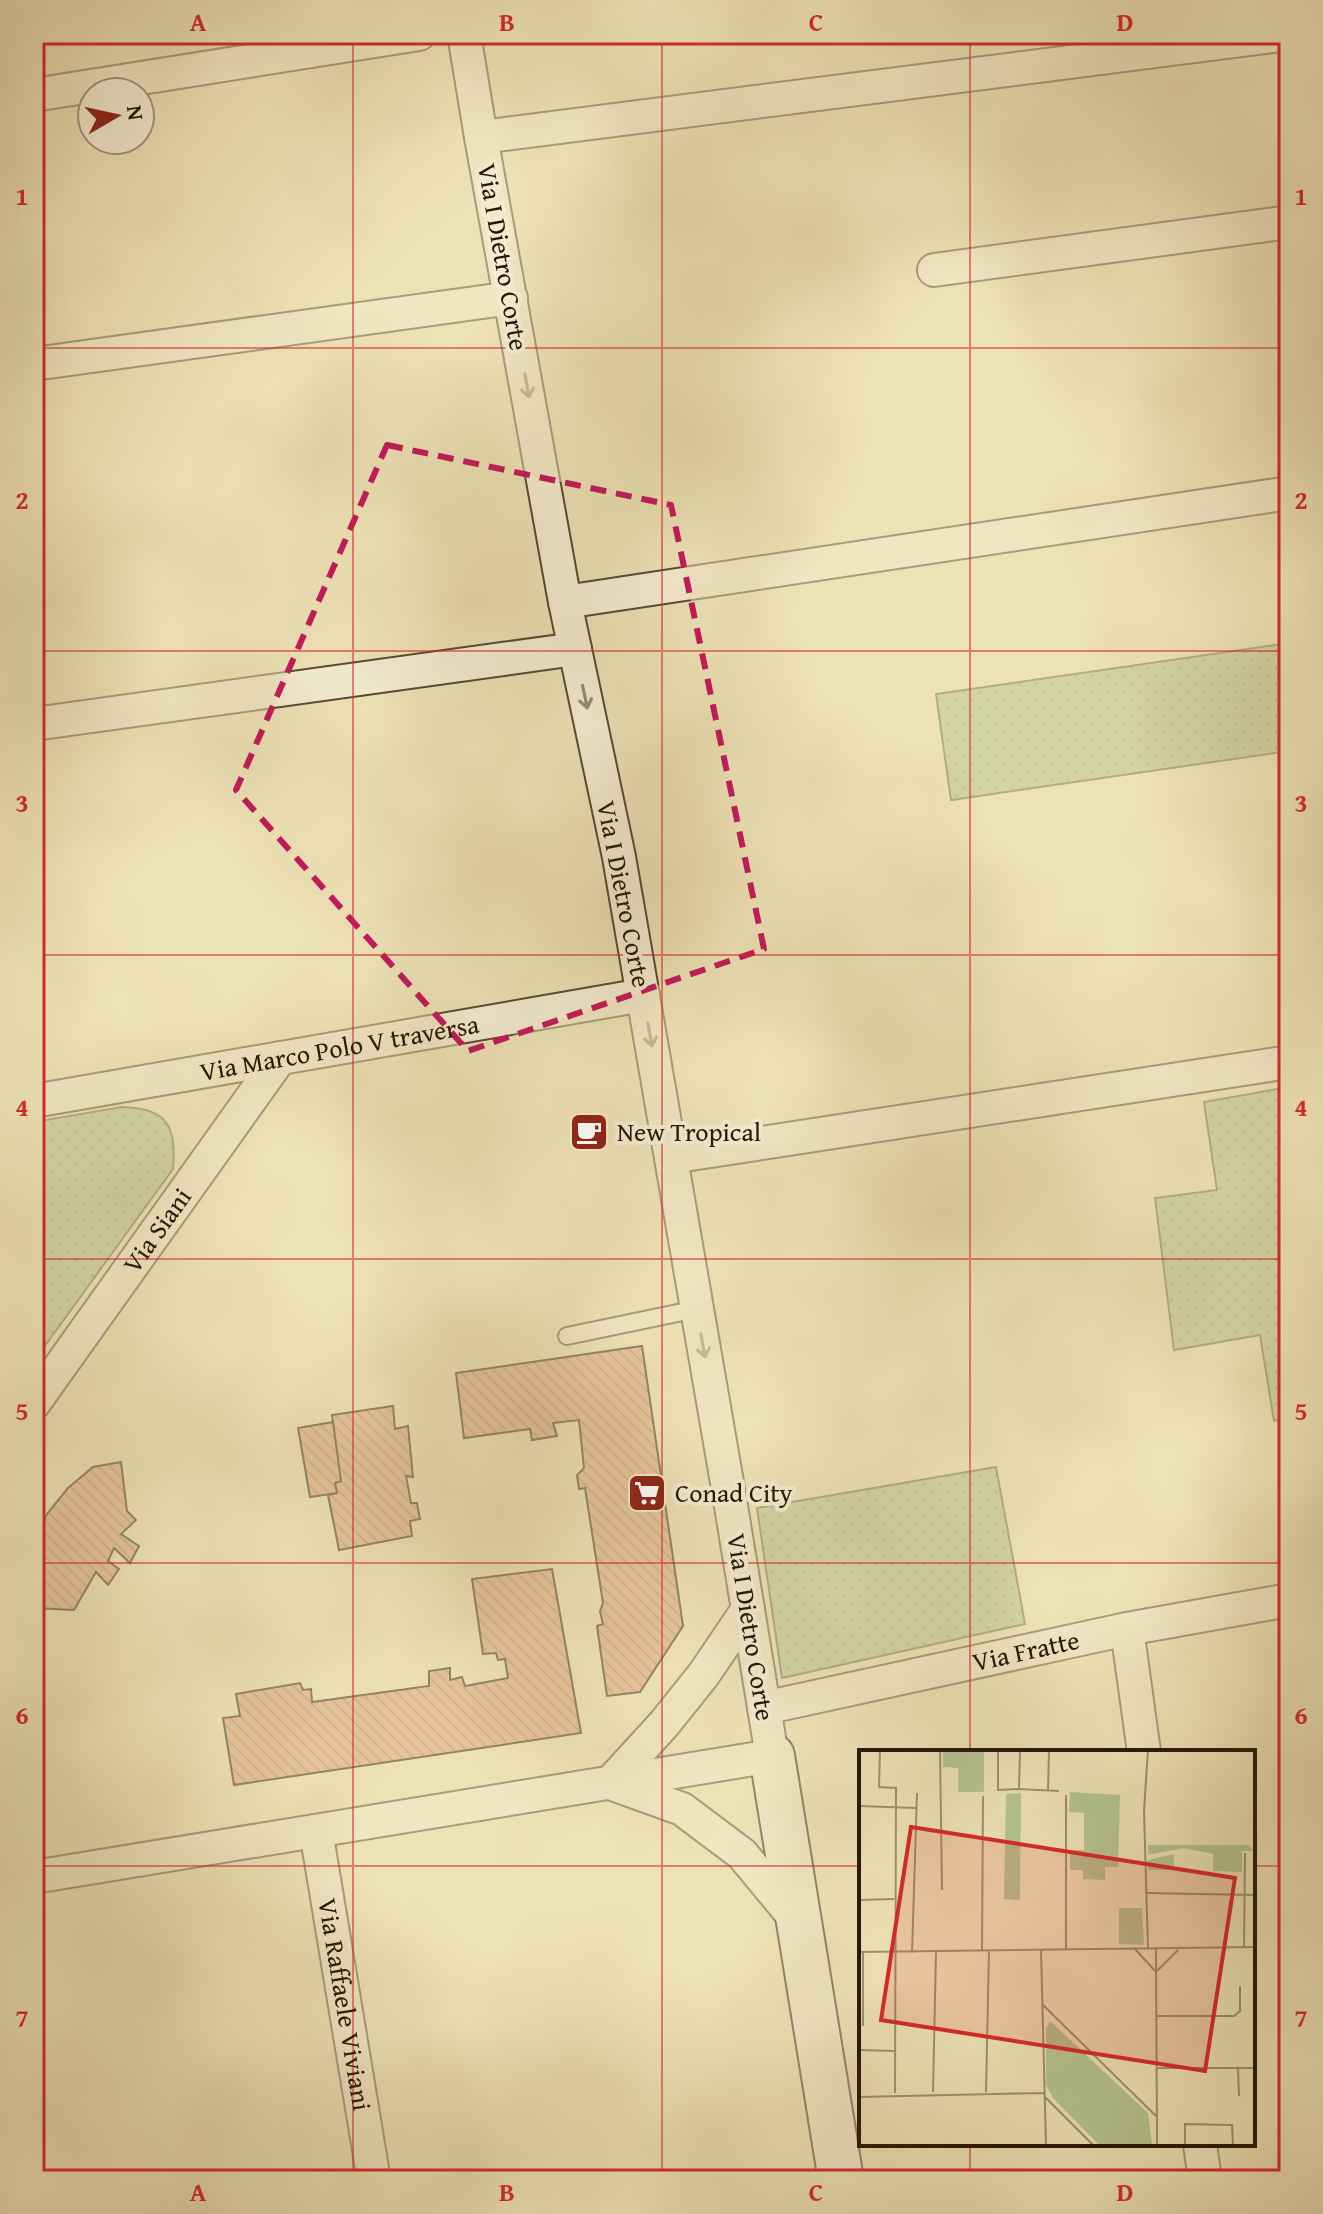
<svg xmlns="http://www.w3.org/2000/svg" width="1323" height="2214" viewBox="0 0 1323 2214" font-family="'Gentium Book Plus',serif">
<defs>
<pattern id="green-dots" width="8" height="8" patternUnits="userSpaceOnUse" patternTransform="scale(2)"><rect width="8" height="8" fill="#b4c491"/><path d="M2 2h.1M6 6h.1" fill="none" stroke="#9ba87c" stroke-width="1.8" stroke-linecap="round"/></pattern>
<pattern id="building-back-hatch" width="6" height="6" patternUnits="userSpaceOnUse" patternTransform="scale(2)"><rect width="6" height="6" fill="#e1a17b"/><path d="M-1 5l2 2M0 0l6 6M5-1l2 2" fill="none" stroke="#b68263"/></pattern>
</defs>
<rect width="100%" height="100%" fill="#ede2b6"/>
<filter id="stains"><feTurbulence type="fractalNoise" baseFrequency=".0025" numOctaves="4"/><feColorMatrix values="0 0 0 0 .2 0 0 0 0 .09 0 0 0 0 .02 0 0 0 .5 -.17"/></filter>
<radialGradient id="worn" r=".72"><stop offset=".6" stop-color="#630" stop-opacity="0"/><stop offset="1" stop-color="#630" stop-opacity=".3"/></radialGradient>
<path fill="url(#green-dots)" stroke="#6d6c4c" stroke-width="2" d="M1289,643V751L951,800L936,694Z
M1289,1087V1418L1274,1421L1260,1335L1174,1350L1155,1198L1217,1190L1204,1102Z
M122,1107C167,1108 177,1126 173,1169L34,1361V1122Z
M996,1467L1025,1624L782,1678L757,1508Z"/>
<path fill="url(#building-back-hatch)" stroke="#261506" stroke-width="2" d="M642,1346L683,1626L640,1692L607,1696L597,1626L603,1624L600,1611L603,1603L585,1488L579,1489L577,1475L584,1468L579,1420L553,1423L557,1436L532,1440L530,1429L464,1438L456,1373Z
M393,1406L395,1429L408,1426L413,1477L406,1476L411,1503H417L420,1519L410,1521L412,1536L339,1550L328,1495L337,1493L335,1483L341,1481L332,1415Z
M333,1422L341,1481L335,1483L337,1493L310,1497L298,1428Z
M121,1462L127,1511L136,1520L121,1534L139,1546L130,1563L114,1548L108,1561L119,1569L108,1585L96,1572L74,1610L34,1608V1538L47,1514L68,1488L93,1467Z
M552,1569L581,1733L234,1785L223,1718L240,1716L236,1694L300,1683L303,1690L311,1689L312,1702L429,1686V1671L450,1668V1680L462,1677L465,1686L508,1678L505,1659L498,1660L496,1653L483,1654L472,1579Z"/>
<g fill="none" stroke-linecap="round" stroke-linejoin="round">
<g stroke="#584832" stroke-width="20">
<path id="lane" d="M567,1336L697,1309"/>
</g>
<g stroke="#584832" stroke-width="36">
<g id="street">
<path d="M34,95L419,34"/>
<path d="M481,137L1289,34"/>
<path d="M934,270L1289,222"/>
<path d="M34,364L511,298"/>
<path d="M565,602L1289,493"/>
<path d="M34,724L575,649"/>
<path id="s1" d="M34,1101L643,995"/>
<path d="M671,1157L1289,1062"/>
<path id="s2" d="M34,1403L280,1058"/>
<path d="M748,1609L704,1674L664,1724L610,1783L682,1809L742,1854L799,1923"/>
<path d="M1127,1629L1144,1752"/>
<path id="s3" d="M764,1708L1127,1629L1289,1600"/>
<path id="s4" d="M316,1831L374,2180"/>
<path d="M34,1877L772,1756L729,1494L619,857L565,602L481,137L464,34"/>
<path d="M1200,2144L1205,2180"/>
</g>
</g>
<g stroke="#261506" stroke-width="48">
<path id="secondary" d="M772,1756L841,2180"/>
</g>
<use href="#lane" stroke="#f3ecd0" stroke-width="16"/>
<use href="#street" stroke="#f3ecd0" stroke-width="32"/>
<use href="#secondary" stroke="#f3ecd0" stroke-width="44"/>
</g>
<defs><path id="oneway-shaft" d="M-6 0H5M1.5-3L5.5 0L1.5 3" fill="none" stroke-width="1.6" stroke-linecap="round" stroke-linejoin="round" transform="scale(2)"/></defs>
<g stroke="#978b75">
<use href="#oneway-shaft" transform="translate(527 386) rotate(80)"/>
<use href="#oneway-shaft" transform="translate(585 697) rotate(78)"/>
<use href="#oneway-shaft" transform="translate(650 1035) rotate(80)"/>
<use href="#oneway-shaft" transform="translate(703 1346) rotate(80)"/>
</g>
<path d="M0 0H1323V2214H0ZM387,445L671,505L764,949L468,1051L236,790Z" fill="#ede2b6" fill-opacity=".55" fill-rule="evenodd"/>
<path fill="none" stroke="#c2185b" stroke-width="6" stroke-dasharray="16 10" stroke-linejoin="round" d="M387,445L671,505L764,949L468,1051L236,790Z"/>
<path fill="none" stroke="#d62828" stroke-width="2" stroke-opacity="0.55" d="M353,34V2180M662,34V2180M970,34V1752M34,348H1289M34,651H1289M34,955H1289M34,1259H1289M34,1563H1289M34,1866H861M1253,1866H1289M970,2144V2180"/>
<defs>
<g id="cafe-square" transform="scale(2)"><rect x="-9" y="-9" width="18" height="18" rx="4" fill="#8f2418" stroke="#f3ecd0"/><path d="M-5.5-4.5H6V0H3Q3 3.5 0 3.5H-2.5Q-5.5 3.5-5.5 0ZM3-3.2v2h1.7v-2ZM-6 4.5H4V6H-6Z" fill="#fff"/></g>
<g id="supermarket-square" transform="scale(2)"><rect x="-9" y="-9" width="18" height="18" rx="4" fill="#8f2418" stroke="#f3ecd0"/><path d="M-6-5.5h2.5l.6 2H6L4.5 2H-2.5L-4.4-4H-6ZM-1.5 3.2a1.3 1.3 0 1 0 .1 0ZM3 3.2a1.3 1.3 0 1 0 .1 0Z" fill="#fff"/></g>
</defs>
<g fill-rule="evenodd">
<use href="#cafe-square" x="589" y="1132"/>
<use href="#supermarket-square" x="647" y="1493"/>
</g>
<g text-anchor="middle" stroke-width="8" stroke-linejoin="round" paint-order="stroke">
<g font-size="26" fill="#261506" stroke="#f3ecd0">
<text transform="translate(503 257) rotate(80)" y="9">Via I Dietro Corte</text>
<text transform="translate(624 894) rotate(79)" y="9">Via I Dietro Corte</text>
<text dy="9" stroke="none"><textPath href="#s1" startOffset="310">Via Marco Polo V traversa</textPath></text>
<text dy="9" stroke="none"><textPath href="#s2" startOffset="212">Via Siani</textPath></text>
<text transform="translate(751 1627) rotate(81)" y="9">Via I Dietro Corte</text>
<text dy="9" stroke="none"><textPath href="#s3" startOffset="268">Via Fratte</textPath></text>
<text dy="9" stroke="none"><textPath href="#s4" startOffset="176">Via Raffaele Viviani</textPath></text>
</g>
<g font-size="26" fill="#261506" stroke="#f3ecd0" text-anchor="start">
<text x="617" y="1141">New Tropical</text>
<text x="675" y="1502">Conad City</text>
</g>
</g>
<g transform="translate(859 1750)">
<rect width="396" height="396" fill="#ede2b6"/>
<path d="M84,0L125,2V42H99V18L84,17ZM211,42L261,45L259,117H246V130L224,129V120H211V100H225V63L210,62ZM162,43L161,150L145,149L147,44ZM289,95H390L394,101H383V122L354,121V104L325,98L289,105ZM315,104V120H289V110ZM260,158H283L285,195L260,194ZM191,271L289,363L293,396H241L194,348L187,335V278Z" fill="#b4c491"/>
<path fill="none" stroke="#9d9070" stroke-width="2" d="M21,0L20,37L37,38L36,343M81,0L83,140M139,0V40L160,39M161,0L160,39L200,41M289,0L285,61L289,198M189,41L190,0M0,56L57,58M286,143L396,145M0,150L35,149M385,197L386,103M275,198L297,222L319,200M297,198L298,396M182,199L187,396M207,199V45M123,201L124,46M0,202L396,197M53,203L58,43M183,254L297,366M297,266H375L381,261V236M4,276V202M0,300L36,301M379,317L380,346M297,318H396M74,342L77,202M127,342L130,201M185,346L235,396M0,347L185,343M326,396V374L373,375L374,396"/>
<path fill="#d62828" fill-opacity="0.15" stroke="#d62828" stroke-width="4" d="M52,77L376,128L346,321L22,270Z"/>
<rect width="396" height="396" fill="none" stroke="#261506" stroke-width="4"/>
</g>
<rect width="1323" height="2214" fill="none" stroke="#ede2b6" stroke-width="88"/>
<g transform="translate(116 116) rotate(81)"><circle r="38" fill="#f3ecd0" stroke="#a1967f" stroke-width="2"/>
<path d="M0-6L14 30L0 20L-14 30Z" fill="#8f2418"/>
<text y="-12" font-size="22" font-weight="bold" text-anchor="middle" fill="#261506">N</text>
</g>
<rect x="44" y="44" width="1235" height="2126" fill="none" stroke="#d62828" stroke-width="3"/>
<g font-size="26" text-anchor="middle" font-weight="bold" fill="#d62828">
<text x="198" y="31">A</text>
<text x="507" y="31">B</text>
<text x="816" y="31">C</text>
<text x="1125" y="31">D</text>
<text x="22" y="205">1</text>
<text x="1301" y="205">1</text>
<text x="22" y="509">2</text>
<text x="1301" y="509">2</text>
<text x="22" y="812">3</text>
<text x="1301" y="812">3</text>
<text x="22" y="1116">4</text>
<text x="1301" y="1116">4</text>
<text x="22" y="1420">5</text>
<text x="1301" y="1420">5</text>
<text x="22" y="1724">6</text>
<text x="1301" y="1724">6</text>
<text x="22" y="2027">7</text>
<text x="1301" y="2027">7</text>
<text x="198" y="2201">A</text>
<text x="507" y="2201">B</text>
<text x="816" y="2201">C</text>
<text x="1125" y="2201">D</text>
</g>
<rect width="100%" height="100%" filter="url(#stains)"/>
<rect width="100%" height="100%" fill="url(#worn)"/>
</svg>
